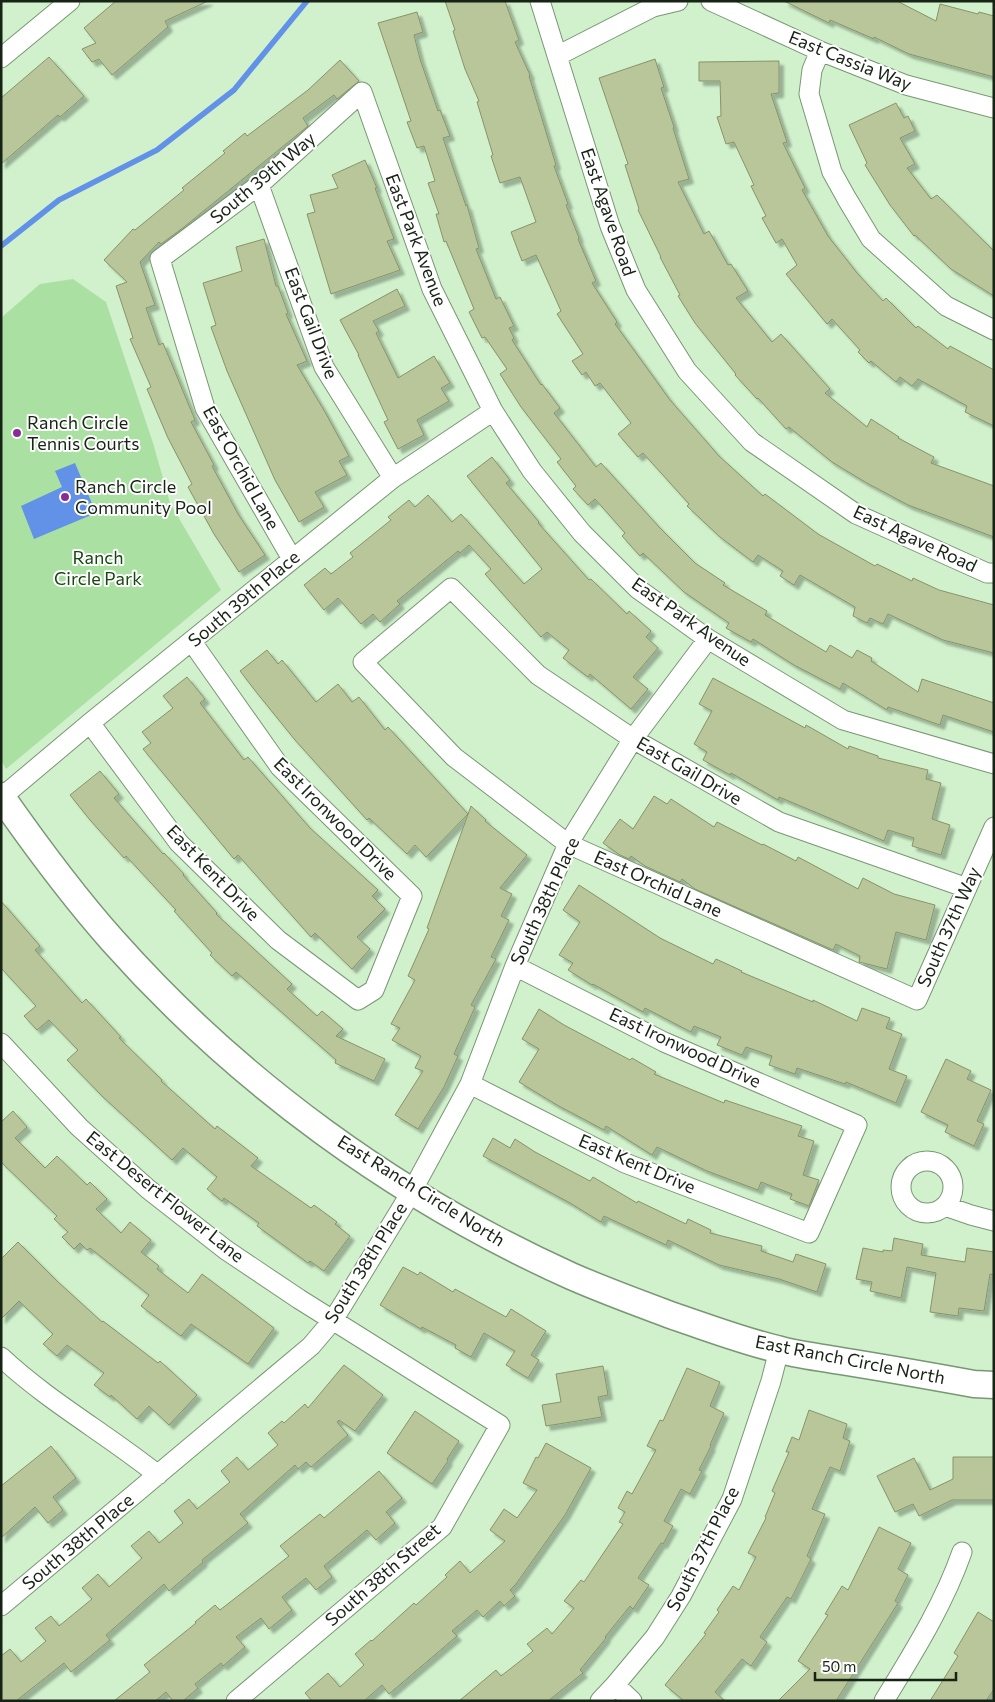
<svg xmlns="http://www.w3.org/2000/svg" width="995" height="1702" viewBox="0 0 995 1702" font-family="Commissioner,sans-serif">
<defs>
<filter id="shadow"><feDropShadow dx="4.5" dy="4.5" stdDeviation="1" flood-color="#0004"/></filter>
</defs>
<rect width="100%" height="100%" fill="#d0f1cb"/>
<path fill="#aae1a2" d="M73,279L106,302L153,443L170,503L221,590L6,769L1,760V318L40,284Z"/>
<path fill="#6292e7" d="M75,463L96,513L34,539L21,506L62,487L55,471Z"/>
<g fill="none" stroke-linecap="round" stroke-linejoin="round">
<path stroke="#6292e7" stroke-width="5.5" d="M1,246L59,200L157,150L234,90L307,1"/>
</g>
<path fill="#b9c69a" stroke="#879369" filter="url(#shadow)" d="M116,1H208L165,21L168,27L112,75L99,59L92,62L82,49L96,43L84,28Z
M445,1H505L519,40L515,42L530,75L529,76L556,165L554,166L568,204L566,205L579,238L578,239L596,281L592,283L617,322L615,324L670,400L719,456L763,496L765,494L818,534L875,566L877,564L912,581L913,578L939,590L994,605V653L943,640L888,614L883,624L870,618L867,623L853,616L855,607L800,575L794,585L780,576L783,571L758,555L753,562L720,537L687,506L689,504L643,453L638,457L618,434L631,423L600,383L595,386L586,372L582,375L572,361L583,354L557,314L561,311L536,255L522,261L511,232L536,222L520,177L500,183L491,156L493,155L477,102L479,101L465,69L453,31L455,30Z
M784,1H897L936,21L940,4L978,14L979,12L994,16V77L909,54L874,37V39L830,20L829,23Z
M417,12L423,32L414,35L420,59L438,111L440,110L450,136L443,138L466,206L467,205L479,248L476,249L496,299L500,297L514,326L509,328L514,338L512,340L541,385L542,384L560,408L554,413L596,467L601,463L660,528L695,563L725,583L723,585L767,611L765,615L826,652L830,645L852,658L857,650L872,658L871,661L918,692L922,679L994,703V732L943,715L940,725L888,707L887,710L843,683L840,689L794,665L753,639L751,642L726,628L729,623L684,592L643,553L640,556L622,536L625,533L595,499L588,505L573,489L576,486L557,462L561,459L521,407L500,374L507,369L485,337L482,338L469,312L474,309L446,241L444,242L436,214H439L428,183L435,181L424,146L417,148L407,122L411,121L378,23Z
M49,57L84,96L60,117L58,115L1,164V98Z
M655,59L664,87L661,88L674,127L673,128L689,179L678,182L704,234L709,231L728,265L731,264L748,291L736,298L772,342L781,334L830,389L825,393L867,427L871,419L899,437L898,438L934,457L931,463L994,486V537L908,505L865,482L832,462L789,427L786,429L758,398L757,399L735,375L736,374L695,323L678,296L680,295L660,257H661L638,210L639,209L625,165L628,164L599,78Z
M340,60L359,81L337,99L334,95L303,118L308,126L297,135L184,227L161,244L159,242L140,262L155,305L146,308L159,345L163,343L195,420L191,422L214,465L212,466L238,514L265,555L239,572L214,534L188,487L192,484L168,438L147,389L151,387L130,339L133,338L116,286L127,282L104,260L133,229L135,230L184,190L182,188L225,153L223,151L245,133L247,136L308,90Z
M779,61V93L771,94L787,142L783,143L805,188L802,190L828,236L857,273L883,301L886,298L916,328L918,326L948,349L950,346L994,370V426L965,412L967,406L918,379L912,386L900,377L896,382L871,361L869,363L858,352L860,350L832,319L827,324L786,274L797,265L782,239L776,243L762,218L766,216L751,186L754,185L734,142L726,144L717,117L721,116L720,81H699V62Z
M896,103L904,118L908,116L915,131L900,138L915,164L907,168L931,199L937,195L994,251V296L951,269L915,235L914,236L890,205L865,165L867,163L849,125Z
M365,160L377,188H375L394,239L387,241L400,270L331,294L307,214L315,212L310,195L338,188L332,175Z
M264,239L276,286H278L288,313L286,314L307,361L297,365L325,412L349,456L339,461L347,475L315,492L324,507L299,522L275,480L227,371L211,327L216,325L203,283L242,271L236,247Z
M397,289L405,306L373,321L379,331L376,333L398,378L434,356L450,383L441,388L449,401L417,420L424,435L398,449L384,422L388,420L358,355H359L340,320Z
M492,457L510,480L506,483L539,522L538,523L589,580L591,579L627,614L629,611L651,631L646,637L658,648L633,677L648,689L631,709L590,674L588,677L563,658L569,650L547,632L541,637L485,574L491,569L469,545L460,553L458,551L397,601L400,604L380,622L373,614L361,624L338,598L324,610L304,585L325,568L331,574L353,557L350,553L391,520L388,517L409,500L415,507L428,495L452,522L461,514L524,584L542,569L467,476Z
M267,650L278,664L282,660L316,702L338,684L352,702L359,697L385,730L388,727L468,814L426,857L415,845L407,854L369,818L367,820L295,740L257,693L240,671Z
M187,677L205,699L200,703L244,760L248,757L310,828L378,890L372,896L385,909L357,937L370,949L352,969L315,933L311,937L238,855L234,859L143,749L151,743L142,732L173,708L163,696Z
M713,678L805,728L806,725L848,749L849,746L878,756V758L928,770L926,779L941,783L932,819L950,825L941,855L912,846L914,838L888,830L884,841L779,797L778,800L731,773L730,775L703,760L707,752L694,744L712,711L699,704Z
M100,771L119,794L114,798L163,854L164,853L184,874L183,875L217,913L216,914L292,984L287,989L317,1016L322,1011L343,1029L336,1036L385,1059L374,1081L335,1063L336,1060L236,972L232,976L210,955L212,953L174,911L176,910L126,856L124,858L90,820L70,795Z
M654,796L667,804L671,799L714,827L717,822L762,845L763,844L796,861L798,857L858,889L863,878L894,894L935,905L926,940L896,932L887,969L859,962L860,956L836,944L833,950L695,889L682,879L680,882L645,866L631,856L629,859L620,855L603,843L620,819L633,829Z
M471,806L486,820L485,821L527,855L500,888L512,894L501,916L509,920L491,957L496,959L471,1005L475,1007L454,1054L458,1056L444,1087L418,1129L395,1115L423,1071L415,1068L421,1056L392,1040L400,1028L391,1024L415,980L408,976L429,929L427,928Z
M579,885L660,938L713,964L716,959L742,971L741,972L813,1002V1000L857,1021L862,1008L890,1018L886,1028L902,1034L889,1069L907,1076L896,1103L846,1082L845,1084L797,1068L795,1074L769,1065L772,1056L746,1047L742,1055L717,1045L721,1037L694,1026L691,1032L645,1008L643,1012L593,984L592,985L568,970L573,963L559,955L580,922L563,910Z
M1,901L40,946L35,950L82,1003L86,999L121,1037L119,1038L162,1080L161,1081L215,1129L217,1126L258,1158L251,1166L311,1208L314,1205L337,1222L335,1224L350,1236L324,1271L310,1261L308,1263L257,1226L259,1223L224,1198L222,1201L207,1189L217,1177L183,1148L172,1160L103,1097L67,1060L78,1050L49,1020L37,1030L24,1016L36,1006L1,968Z
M539,1009L564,1025L630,1060L632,1058L656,1072L654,1074L724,1103L725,1100L802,1126L798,1136L814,1141L803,1175L819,1180L809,1206L790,1199L792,1194L761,1182L758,1190L707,1171L657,1147L652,1155L606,1126L604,1130L557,1105L519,1082L539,1049L522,1039Z
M946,1059L971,1071L967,1079L991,1090L977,1121L984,1124L974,1146L945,1132L948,1125L921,1112Z
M13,1111L27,1127L15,1138L45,1168L57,1156L87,1185L90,1182L107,1199L96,1209L121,1233L130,1222L151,1240L141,1252L159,1266L157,1269L188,1293L202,1274L274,1328L248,1364L191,1324L181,1336L141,1306L149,1295L90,1248L87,1250L80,1243L74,1249L62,1237L68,1232L54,1219L57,1216L1,1162V1122Z
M493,1138L510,1148L515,1139L535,1152L590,1181L593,1177L637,1203L638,1201L686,1224L688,1219L711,1230L710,1233L762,1246L761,1251L793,1262L796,1254L826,1264L817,1292L779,1279L719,1265L668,1240L666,1245L604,1216L601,1222L570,1203L483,1156Z
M894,1238L923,1244L921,1255L965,1262L967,1248L994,1252V1275L990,1274L984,1311L959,1308L958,1316L930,1312L936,1273L907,1267L901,1298L870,1291L872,1282L856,1279L863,1248L883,1252V1250L892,1251Z
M18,1242L57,1281L102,1322L103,1321L158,1363L160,1361L197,1395L169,1425L149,1406L137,1419L111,1395L110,1397L94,1385L104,1373L67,1345L57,1356L43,1344L53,1334L19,1301L1,1319V1259Z
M403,1267L418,1275L420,1272L453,1292L455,1289L506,1317L511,1309L546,1331L531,1355L539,1360L528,1378L506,1365L515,1351L484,1333L471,1357L455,1348L456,1345L422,1327L421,1329L380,1305Z
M344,1365L383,1395L355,1431L339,1420L337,1422L348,1435L311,1467L306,1462L298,1469L295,1465L240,1514L248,1523L202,1560L203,1562L169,1591L164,1584L106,1635L110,1640L71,1672L64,1663L16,1701H1V1656L10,1649L21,1662L46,1641L35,1628L51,1616L59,1626L92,1599L82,1588L98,1574L109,1587L142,1558L131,1546L149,1531L159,1543L183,1523L174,1511L189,1499L197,1509L230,1482L221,1471L237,1457L248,1470L278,1445L268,1433L282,1421L284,1423L305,1404L308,1408Z
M603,1366L608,1395L598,1397L602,1417L546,1426L542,1405L561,1402L556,1374Z
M687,1368L720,1382L710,1406L724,1413L710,1445L711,1446L699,1470L702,1471L690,1494L681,1489L664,1521L673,1526L663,1544L661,1543L638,1578L649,1585L633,1609L630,1606L605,1637L606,1638L580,1670L583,1673L548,1701H459L496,1670L501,1676L533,1651L527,1644L547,1628L552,1634L574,1608L564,1601L581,1580L584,1582L623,1524L619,1522L625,1512L618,1508L627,1491L632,1494L656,1450L647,1446L660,1420L663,1421Z
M809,1410L847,1424L843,1438L850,1441L840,1471L830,1467L812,1509L825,1514L807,1556L811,1559L791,1599L787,1597L760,1637L767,1642L751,1666L742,1659L715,1692L725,1701H684L665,1685L706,1634L704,1633L719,1612L717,1610L733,1586L739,1590L756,1557L748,1553L766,1518L765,1517L775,1493L772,1491L789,1452H786L792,1437L799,1440Z
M415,1411L459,1441L447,1459L448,1461L432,1484L387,1453Z
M546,1443L591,1468L565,1515L516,1584L510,1590L515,1596L504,1606L500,1601L483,1617L477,1610L452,1631L457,1636L389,1694L382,1685L364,1701H312L305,1693L328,1673L340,1687L364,1665L355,1654L371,1640L372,1641L414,1603L416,1605L447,1577L445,1575L460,1561L470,1573L505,1541L490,1530L504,1509L517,1518L537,1490L523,1483L536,1457L538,1458Z
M51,1446L76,1478L53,1497L63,1510L48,1523L35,1507L1,1538V1486Z
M953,1457H994V1500H952L919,1516L913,1504L895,1512L877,1476L914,1458L930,1490L953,1479Z
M379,1471L402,1498L386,1512L395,1523L376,1540L367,1530L324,1566L332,1577L316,1590L306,1578L282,1597L292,1610L269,1629L261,1618L236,1637L245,1647L223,1666L221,1663L195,1684L198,1688L183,1701H173L166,1692L155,1701H114L150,1672L144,1665L196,1623L195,1622L215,1605L220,1610L289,1556L280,1546L320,1514L324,1518Z
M879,1527L911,1543L898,1569L908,1575L895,1601L898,1603L836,1701H778L810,1669L798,1661L828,1615L825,1614L842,1586L848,1590Z
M978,1612L994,1622V1689L986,1701H930L958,1656L954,1653Z"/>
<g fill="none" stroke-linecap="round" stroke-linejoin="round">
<g stroke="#799774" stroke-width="21">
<path id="street" d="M540,1L610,226L636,290L687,371L752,442L856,514L987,573H994
M711,1L820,51L906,85L994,108
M820,51L812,70L809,94L832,172L847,199L871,239L946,306L994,330
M557,56L653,7L678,1
M1,58L70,1
M259,185L324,367L393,478
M292,559L205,408L160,259L259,185L362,92L432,289L493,411L532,471L582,533L638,589L708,639L843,720L994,764
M90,723L179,843L278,940L358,1000L374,990L412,896L280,767L192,642
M2,797L90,723L393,478L493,411
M967,888L779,822L633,739L538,675L451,588L363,662L454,757L568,844L917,1000L994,827
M1,1043L79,1127L148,1189L226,1250L299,1299L500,1425L442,1527L236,1701
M470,1084L625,1163L809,1233L857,1125L664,1042L515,966
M901 1187a26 26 0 1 1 52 0a26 26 0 1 1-52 0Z
M945,1206L971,1215L994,1221
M1,1357C49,1402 107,1434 158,1475
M1,1606L311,1346L333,1320L345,1301L412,1191L470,1084L515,966L568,844L633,739L708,639
M615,1685L632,1701
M600,1701L615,1685L655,1637L681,1596L732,1499L771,1381L779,1350
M884,1701C913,1653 943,1606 962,1552"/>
</g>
<g stroke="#799774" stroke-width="29">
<path id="secondary" d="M1,796C36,846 72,895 113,941C239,1083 398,1198 571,1276C605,1291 641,1304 676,1317C709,1328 743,1341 777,1349C797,1355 819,1357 841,1361C885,1368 930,1376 974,1384L994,1385"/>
</g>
<use href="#street" stroke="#fff" stroke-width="19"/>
<use href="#secondary" stroke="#fff" stroke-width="26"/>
</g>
<g fill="#882d98" stroke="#fff" stroke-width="2">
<circle cx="17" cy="433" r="5"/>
<circle cx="65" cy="497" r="5"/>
</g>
<g text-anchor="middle" stroke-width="4" stroke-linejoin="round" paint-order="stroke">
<g font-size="18" fill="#172315" stroke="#fff">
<text transform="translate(850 61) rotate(22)" y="6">East Cassia Way</text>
<text transform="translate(263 178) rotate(-40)" y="6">South 39th Way</text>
<text transform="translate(608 212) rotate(71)" y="6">East Agave Road</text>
<text transform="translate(416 240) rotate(69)" y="6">East Park Avenue</text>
<text transform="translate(311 323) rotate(69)" y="6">East Gail Drive</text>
<text transform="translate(241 468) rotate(61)" y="6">East Orchid Lane</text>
<text transform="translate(915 539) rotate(25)" y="6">East Agave Road</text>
<text transform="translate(244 599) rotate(-40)" y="6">South 39th Place</text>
<text transform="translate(691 622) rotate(35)" y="6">East Park Avenue</text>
<text transform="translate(689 771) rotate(30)" y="6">East Gail Drive</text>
<text transform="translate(335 819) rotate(45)" y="6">East Ironwood Drive</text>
<text transform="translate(213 873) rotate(46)" y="6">East Kent Drive</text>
<text transform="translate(658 884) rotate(24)" y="6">East Orchid Lane</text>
<text transform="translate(545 901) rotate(-65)" y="6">South 38th Place</text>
<text transform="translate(949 927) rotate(-66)" y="6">South 37th Way</text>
<text transform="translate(685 1048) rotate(25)" y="6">East Ironwood Drive</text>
<text transform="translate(637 1164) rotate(23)" y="6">East Kent Drive</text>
<text transform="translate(421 1191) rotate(32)" y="6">East Ranch Circle North</text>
<text transform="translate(165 1197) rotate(39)" y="6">East Desert Flower Lane</text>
<text transform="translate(366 1263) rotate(-58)" y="6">South 38th Place</text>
<text transform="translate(850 1360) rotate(11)" y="6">East Ranch Circle North</text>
<text transform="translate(78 1542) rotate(-40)" y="6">South 38th Place</text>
<text transform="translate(703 1549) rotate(-63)" y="6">South 37th Place</text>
<text transform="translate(383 1575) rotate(-41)" y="6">South 38th Street</text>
</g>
<g font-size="18" fill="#172315" stroke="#fff" text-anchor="start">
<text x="27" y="429">Ranch Circle<tspan x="27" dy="21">Tennis Courts</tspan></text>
<text x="75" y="493">Ranch Circle<tspan x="75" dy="21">Community Pool</tspan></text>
</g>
<g font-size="18" fill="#174810" stroke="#fff">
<text x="98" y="564">Ranch<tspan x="98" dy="21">Circle Park</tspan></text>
</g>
</g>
<rect width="995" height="1702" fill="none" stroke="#172315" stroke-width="5"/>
<path d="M815 1672v8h141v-8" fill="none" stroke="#172315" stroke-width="2.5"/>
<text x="822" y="1672" font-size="15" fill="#172315" stroke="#ffffff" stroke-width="4" paint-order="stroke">50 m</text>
</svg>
